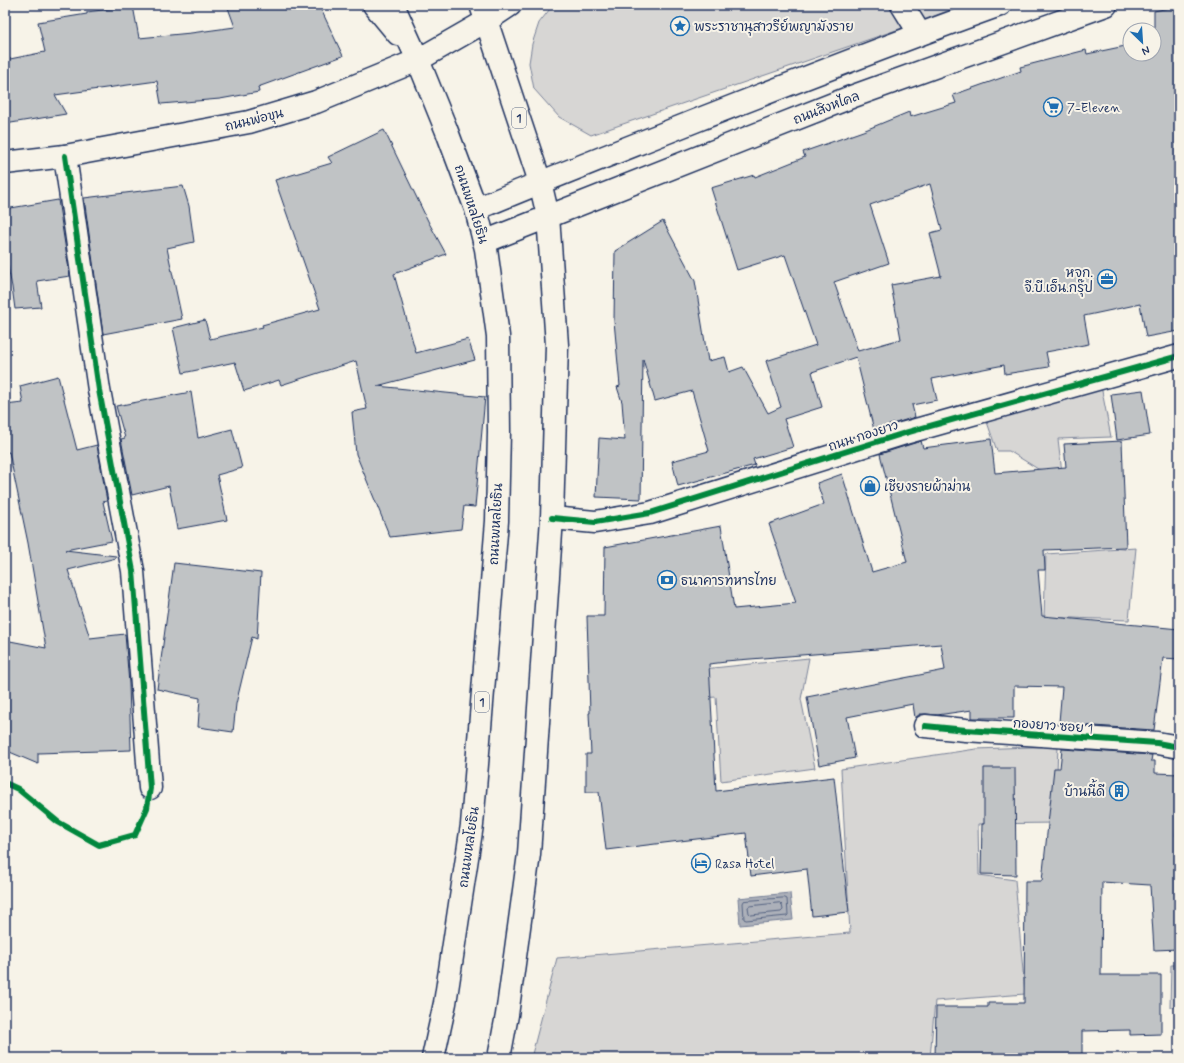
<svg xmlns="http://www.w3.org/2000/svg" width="1184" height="1063" viewBox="0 0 1184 1063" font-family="Mynerve,'Playpen Sans Thai',sans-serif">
<rect width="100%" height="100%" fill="#f7f3e8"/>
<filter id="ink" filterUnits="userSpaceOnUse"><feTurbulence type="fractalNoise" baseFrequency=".025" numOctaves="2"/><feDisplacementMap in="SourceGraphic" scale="8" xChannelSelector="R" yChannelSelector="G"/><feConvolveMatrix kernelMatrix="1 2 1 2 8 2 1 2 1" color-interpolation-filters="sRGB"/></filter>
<g filter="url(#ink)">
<path fill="#d7d6d4" stroke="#798299" d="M553,5H894L908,26L591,135L559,117L534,89L529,63L532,44L539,23Z
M909,5H963L918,22Z
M1101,386L1111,437L1058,439L1062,473L1038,469L1009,451H997L987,422Z
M1136,548L1129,620L1044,617L1046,554Z
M809,658L801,699L815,768L721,781L716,697L676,700L675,672Z
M1058,746L1055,823L978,824L979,875L1015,880L1025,994L935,1001L930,1058H531L557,958L850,933L841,769L976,749Z
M1171,965H1179V1007H1170Z"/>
<path fill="#acb0b9" stroke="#727c95" d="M790,893L793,920L740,925L738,898Z"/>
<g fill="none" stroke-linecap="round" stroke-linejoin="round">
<path stroke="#556382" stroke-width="1" d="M785,898L787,899L788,915L787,916L746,920L744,919L743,903L744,901Z
M780,903L782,905L783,910L781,912L751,915L749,913L748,907L750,906Z"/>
</g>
<path fill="#c0c3c5" stroke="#1b2f5e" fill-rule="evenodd" d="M227,5H319L343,56L258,87L259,92L220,99L161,104L157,81L55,95L66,114L5,124V60L45,52L38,22L87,14V12L133,6L139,38L191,33L235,27Z
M1179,6V331L1146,337L1140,304L1084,316L1089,344L1046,352L1049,367L1005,374L1004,365L932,379L937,400L912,405L915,417L874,430L856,357L812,372L822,407L784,419L793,447L753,459L755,465L678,486L672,461L709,451L692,391L655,401L643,359L641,499L596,497L599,438L625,440L622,402L617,387L620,386L614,321L615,251L663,221L695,281L708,361L725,357L729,372L743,367L768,413L781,407L766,361L816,345L785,255L737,270L711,188L754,175L755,177L805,157L803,152L863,131L909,112L910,117L956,103L953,95L1021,71L1020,67L1086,50L1087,54L1130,45V54H1154V11ZM930,184L942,230L930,233L941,276L891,285L901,339L858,351L834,282L889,263L870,205Z
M384,130L429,223L446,254L394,274L416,353L468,339L475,360L377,386L485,397L475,507L464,506L461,529L390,537L356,454L352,412L367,409L356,361L281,385L279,380L244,391L235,362L183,373L173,328L205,320L210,339L263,327L262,325L320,309L275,180L332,163L328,157Z
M183,186L189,206L194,242L167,248L182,319L103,334L84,198Z
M58,200L70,276L37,281L41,307L15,309L12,287L5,252V209Z
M58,376L77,450L97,445L107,501L103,502L112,541L65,550L116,556V558L68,570L90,638L125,634L129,684L131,750L38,753V764L5,750V640L46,648L28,543L9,452L5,453V405L23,403L20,386Z
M1143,390L1150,435L1117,440L1111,394Z
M191,392L198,438L232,429L242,468L217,475L227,520L177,529L169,486L132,495L121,439L125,438L116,406Z
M991,439L995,473L1066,467L1064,444L1122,441L1126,547L1044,550L1045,570H1038L1042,616L1179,629V659L1163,658L1154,730L1064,724V722H1059L1062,687L1014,686V718H972V710L937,715L926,714H920L915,718L913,704L847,717L855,758L819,765L807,697L945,670L941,644L725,661L726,662L709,664L716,791L834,777L849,912L812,916L807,869L751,876L746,833L606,850L599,792H586V754H591L589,713H590L587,616H604L605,547L721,526L734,609L796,603L769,524L824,504L817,483L842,474L872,572L907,562L880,454L921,441L923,448Z
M174,563L261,573L257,639L252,637L236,704L233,732L198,727L200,698L157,689Z
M1062,749L1152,755L1151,761H1155V773L1179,774V792L1176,836H1179V949L1154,950L1150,885L1102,882L1101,975H1161V1034L1130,1035V1030L1082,1031V1058H935L936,1007H988V1003H1024L1025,881H1042L1054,768H1060Z
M984,768H1015L1016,875L981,874L982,824H984Z"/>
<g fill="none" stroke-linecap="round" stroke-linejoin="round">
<g stroke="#1b2f5e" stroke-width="25">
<path id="minor" d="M902,5L920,34
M65,156L99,390L133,571L150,788
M552,518L595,522L650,513L905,433L1179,356
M925,726L966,730L1157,743L1179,747"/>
</g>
<g stroke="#1b2f5e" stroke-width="25">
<path id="major" d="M374,5L398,34
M393,5L418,60L446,129L476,209L486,249L498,336L499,432L497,521L472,825L445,1003L433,1058
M481,5L540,182L548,216L557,345L552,518L529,854L507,1015L499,1058
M5,163L65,156L249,122L316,102L418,60L486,21L510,5
M476,209C550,178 625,149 700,119C800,80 899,41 1000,5
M484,242L851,97L1106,5"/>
</g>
<use href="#minor" stroke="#f7f3e8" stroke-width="22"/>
<use href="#major" stroke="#f7f3e8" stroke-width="22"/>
<g stroke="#f7f3e8" stroke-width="8">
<path id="cycleway" d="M552,518L595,522L650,513L905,433L1179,356
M925,726L966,730L1157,743L1179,747
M5,783L18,789L58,822L99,845L135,835L147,808L150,788L133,571L99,390L65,156"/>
</g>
<use href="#cycleway" stroke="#00873e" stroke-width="6"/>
</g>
</g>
<defs>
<g id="sight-ring" transform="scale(1)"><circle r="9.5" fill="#f7f3e8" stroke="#1f6fb2" stroke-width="1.5"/><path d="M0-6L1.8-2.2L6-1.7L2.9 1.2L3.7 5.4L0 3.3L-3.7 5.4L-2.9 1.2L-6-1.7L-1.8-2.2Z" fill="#1f6fb2"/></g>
<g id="supermarket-ring" transform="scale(1)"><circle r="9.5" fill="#f7f3e8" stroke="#1f6fb2" stroke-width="1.5"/><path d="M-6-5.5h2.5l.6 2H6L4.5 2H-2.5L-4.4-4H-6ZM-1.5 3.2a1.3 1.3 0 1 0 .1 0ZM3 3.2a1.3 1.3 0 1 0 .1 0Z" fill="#1f6fb2"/></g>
<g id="office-ring" transform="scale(1)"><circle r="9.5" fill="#f7f3e8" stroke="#1f6fb2" stroke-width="1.5"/><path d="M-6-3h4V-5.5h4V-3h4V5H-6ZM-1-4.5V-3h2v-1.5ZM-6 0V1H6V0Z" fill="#1f6fb2"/></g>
<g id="shop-ring" transform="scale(1)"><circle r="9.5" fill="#f7f3e8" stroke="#1f6fb2" stroke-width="1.5"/><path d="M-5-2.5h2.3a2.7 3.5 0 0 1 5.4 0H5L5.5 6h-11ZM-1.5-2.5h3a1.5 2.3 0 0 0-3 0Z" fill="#1f6fb2"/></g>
<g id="bank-ring" transform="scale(1)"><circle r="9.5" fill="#f7f3e8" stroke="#1f6fb2" stroke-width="1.5"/><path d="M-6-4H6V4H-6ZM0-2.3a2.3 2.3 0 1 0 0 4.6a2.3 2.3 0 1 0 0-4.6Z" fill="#1f6fb2"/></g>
<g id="building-ring" transform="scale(1)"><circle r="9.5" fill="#f7f3e8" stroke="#1f6fb2" stroke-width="1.5"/><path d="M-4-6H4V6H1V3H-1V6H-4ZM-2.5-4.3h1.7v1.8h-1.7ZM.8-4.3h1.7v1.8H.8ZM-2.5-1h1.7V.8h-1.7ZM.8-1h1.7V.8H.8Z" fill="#1f6fb2"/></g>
<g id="hotel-ring" transform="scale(1)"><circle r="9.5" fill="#f7f3e8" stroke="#1f6fb2" stroke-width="1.5"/><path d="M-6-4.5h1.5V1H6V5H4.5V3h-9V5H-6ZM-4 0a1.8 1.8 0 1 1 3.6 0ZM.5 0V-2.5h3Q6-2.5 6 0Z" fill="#1f6fb2"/></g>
</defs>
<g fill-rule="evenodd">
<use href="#sight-ring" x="680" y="26"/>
<use href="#supermarket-ring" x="1053" y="107"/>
<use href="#office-ring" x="1107" y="279"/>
<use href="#shop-ring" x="870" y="486"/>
<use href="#bank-ring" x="667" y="580"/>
<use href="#building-ring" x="1119" y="791"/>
<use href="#hotel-ring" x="701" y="863"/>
</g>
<g text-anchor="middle" stroke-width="4" stroke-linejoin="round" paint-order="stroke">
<g fill="#f7f3e8" stroke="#5d6a87" stroke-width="1">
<rect x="512" y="108" width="14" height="20" rx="3"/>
<rect x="475" y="692" width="14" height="20" rx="3"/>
</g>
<g font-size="12" font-weight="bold" fill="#1b2f5e">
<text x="519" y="122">1</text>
<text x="482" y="706">1</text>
</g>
<g font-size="13" fill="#1b2f5e" stroke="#f7f3e8" text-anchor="start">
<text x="694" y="31">พระราชานุสาวรีย์พญามังราย</text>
<text x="1067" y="112">7-Eleven</text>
<text x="1093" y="277" text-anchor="end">หจก.<tspan x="1093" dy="15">จี.บี.เอ็น.กรุ๊ป</tspan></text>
<text x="884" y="491">เชียงรายผ้าม่าน</text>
<text x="681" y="585">ธนาคารทหารไทย</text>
<text x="1105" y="796" text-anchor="end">บ้านนี้ดี</text>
<text x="715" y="868">Rasa Hotel</text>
</g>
<g font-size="13" fill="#1b2f5e" stroke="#f7f3e8">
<text transform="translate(826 107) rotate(-21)" y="5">ถนนสิงหไคล</text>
<text transform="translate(254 119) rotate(-14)" y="5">ถนนพ่อขุน</text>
<text transform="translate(472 204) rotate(72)" y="5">ถนนพหลโยธิน</text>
<text transform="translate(863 435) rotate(-18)" y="5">ถนน กองยาว</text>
<text transform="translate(495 524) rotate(-87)" y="5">ถนนพหลโยธิน</text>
<text transform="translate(1053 725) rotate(4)" y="5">กองยาว ซอย 1</text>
<text transform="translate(468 847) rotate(-82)" y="5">ถนนพหลโยธิน</text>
</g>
</g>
<rect width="1184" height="1063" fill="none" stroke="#f7f3e8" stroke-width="20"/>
<rect x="10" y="10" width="1164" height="1043" fill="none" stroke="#1b2f5e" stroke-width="1.5" filter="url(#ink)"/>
<g transform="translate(1142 42) rotate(155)"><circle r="19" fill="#f7f3e8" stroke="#9fa5b1"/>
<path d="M0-3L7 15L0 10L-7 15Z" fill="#1f6fb2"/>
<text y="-6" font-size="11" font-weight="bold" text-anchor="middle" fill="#1b2f5e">N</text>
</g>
</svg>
